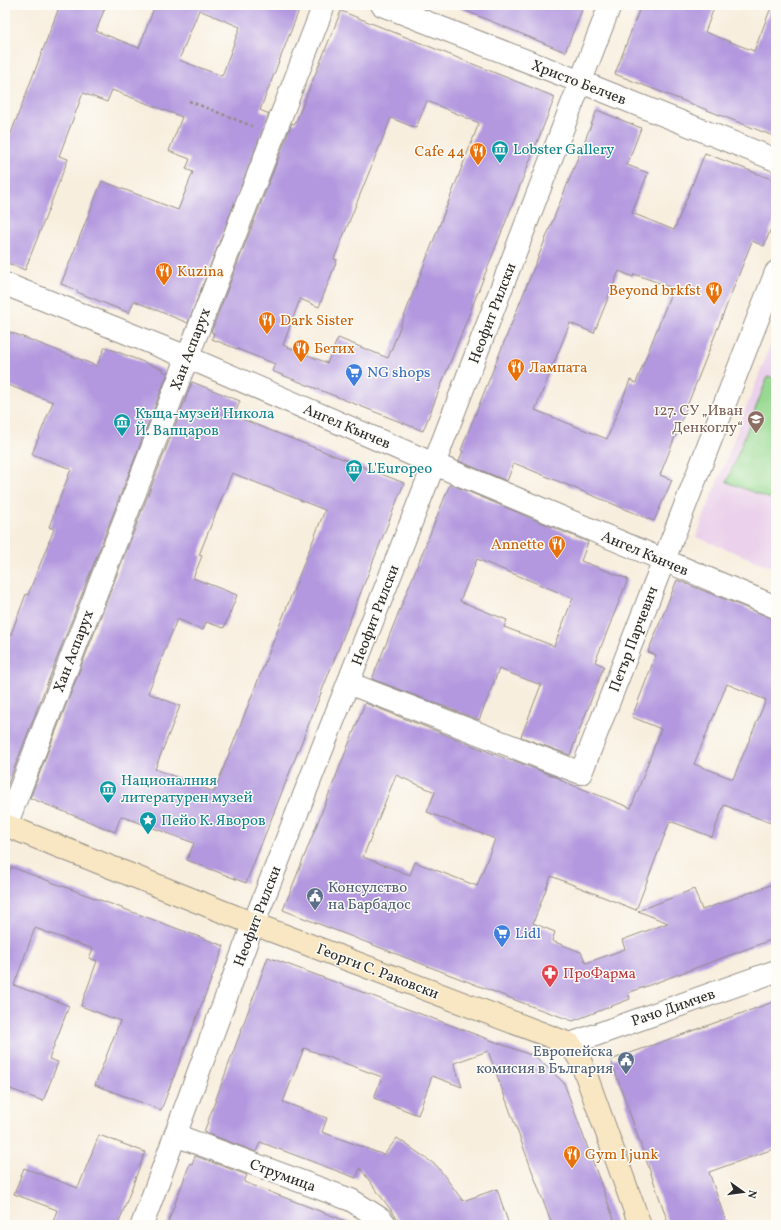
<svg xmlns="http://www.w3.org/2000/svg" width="781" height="1230" viewBox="0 0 781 1230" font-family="Vollkorn,serif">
<rect width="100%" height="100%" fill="#fdfcf7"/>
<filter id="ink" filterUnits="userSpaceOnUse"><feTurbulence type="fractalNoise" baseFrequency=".025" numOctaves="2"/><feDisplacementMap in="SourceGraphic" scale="8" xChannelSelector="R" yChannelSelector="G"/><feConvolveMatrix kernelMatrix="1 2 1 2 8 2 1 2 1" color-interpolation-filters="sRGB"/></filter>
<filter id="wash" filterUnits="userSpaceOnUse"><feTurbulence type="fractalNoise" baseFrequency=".012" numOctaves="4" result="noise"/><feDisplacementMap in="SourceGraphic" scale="16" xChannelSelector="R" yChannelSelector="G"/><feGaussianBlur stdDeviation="0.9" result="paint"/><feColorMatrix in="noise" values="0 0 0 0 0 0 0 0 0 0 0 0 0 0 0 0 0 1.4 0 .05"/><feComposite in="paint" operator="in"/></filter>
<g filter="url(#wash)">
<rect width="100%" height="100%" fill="#f8eede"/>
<path fill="#ebd1eb" d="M776,331V569L696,537Z"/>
<path fill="#97d991" stroke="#61825e" d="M768,376L776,379V501L727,482Z"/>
<g id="blocks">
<path fill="#b398df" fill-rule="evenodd" d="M60,5H106L96,31L139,48L155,5H301L260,110L269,114L188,323L134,301L129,313L77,292V290L61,284L102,181L178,210L193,172L186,169L190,159L169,151L182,117L112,90L107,102L83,93L59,156L68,159L25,270L5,262V149ZM199,10L240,27L222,76L179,60Z
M452,5H584L565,52Z
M641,5H715L705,32L754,51L772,5H776V137L615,74Z
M341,11L555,97L423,431L272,371L275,364L212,339L214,333L211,332L292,123L295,124ZM427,101L479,123L388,358L338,338L327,363L283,345L300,299L319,307L337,260L334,259L391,118L416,128Z
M597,110L641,128L627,165L648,173L632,213L674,230L705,153L776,181V216L764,246L752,241L660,475L672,480L654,521L514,463L507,481L459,461L463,451L461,450ZM619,271L633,277L634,274L673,288L636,383L630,380L607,439L535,410L570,323L594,333Z
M5,330L97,366L105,347L164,370L163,371L168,373L6,789H5V650L26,594L28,595L54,529L49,527L71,469L32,454L53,402L5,384Z
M192,382L240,401L234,416L404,483L246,883L187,860L194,843L121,816L115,832L30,798ZM232,473L325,510L214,792L155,769L180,706L148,693L177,619L203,630L206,622L224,628L237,595L193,578L202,556L199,555Z
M450,484L588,542L581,561L628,579L595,662L604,666L570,755L521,737L541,685L499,669L479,720L372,679ZM477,559L573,598L554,646L504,627L507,620L460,601Z
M677,580L776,620V825L724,805L712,837L670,821L636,910L551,876L533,923L555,932L552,941L581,952L586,963L625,949L622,940L668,923L638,911L694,889L702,910L776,883V938L628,993L630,999L573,1021L528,1005L283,910L365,703L512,761V760L561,779L560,780L631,808L661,729L632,717L656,655L648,652ZM727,684L766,700L733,779L694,764ZM396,775L435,792L427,812L495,839L477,886L415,862L410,875L363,857Z
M11,867L224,946L161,1110L95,1085L120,1021L81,1006L97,961L89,958L93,949L35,928L14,985L69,1006L49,1059L58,1062L43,1101L5,1087V885Z
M268,957L536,1057L564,1083L616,1225H552L488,1051L454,1063L462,1087L432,1076L418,1115L374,1098L382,1077L304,1048L283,1102L327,1118L322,1132L384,1155L397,1138L437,1166L463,1201L497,1189L509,1225H402L360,1168L356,1178L260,1142L256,1152L204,1132Z
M776,1001V1148L709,1172L727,1225H669L611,1060Z
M99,1135L145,1152L118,1225H52L57,1210L14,1194L24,1168L78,1188Z
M195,1156L247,1175L244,1182L351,1223V1225H167L190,1163L192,1164Z"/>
</g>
</g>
<g filter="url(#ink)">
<use href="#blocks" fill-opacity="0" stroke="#928c84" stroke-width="1"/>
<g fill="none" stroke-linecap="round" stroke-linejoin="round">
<g stroke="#928c84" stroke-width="24">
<path id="street" d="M382,5L581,82L776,160
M5,284L187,357L434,464L776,607
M348,683L581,773L776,272
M5,828C110,553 220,280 324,5
M570,1044L776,971
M175,1135L351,1200L381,1219L386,1225
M142,1225L248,938L434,464L610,5"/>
</g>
<g stroke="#928c84" stroke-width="24">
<path id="secondary" d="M5,825L254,924L570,1044L579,1058L586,1075L640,1225"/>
</g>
<path stroke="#928c84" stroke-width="2.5" stroke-dasharray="3 3" stroke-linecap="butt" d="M189,101L252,126"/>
<use href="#street" stroke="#fff" stroke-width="22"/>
<use href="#secondary" stroke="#f9e7c3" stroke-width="22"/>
</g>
</g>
<defs>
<g id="museum-pin" transform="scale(0.9)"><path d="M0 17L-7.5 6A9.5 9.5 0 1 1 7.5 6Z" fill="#0f9aa8" stroke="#fdfcf7"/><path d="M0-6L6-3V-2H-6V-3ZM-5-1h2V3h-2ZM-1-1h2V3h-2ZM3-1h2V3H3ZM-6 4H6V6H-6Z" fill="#fff"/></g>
<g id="restaurant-pin" transform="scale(0.9)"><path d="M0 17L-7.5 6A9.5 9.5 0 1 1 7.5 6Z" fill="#e8710a" stroke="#fdfcf7"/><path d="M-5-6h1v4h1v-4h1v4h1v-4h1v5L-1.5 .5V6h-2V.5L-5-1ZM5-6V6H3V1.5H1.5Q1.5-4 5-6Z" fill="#fff"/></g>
<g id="supermarket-pin" transform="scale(0.9)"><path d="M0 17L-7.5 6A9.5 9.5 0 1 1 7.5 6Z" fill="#3f7fe0" stroke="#fdfcf7"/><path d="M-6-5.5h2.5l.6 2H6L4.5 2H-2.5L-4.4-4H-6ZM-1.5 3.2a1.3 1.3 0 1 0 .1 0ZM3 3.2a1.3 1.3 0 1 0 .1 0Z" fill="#fff"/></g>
<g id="school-pin" transform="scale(0.9)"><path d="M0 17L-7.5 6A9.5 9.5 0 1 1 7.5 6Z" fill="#8d6e63" stroke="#fdfcf7"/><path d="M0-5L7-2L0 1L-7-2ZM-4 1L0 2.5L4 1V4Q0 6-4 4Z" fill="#fff"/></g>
<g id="sight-pin" transform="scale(0.9)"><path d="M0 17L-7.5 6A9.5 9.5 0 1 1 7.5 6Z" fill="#0f9aa8" stroke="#fdfcf7"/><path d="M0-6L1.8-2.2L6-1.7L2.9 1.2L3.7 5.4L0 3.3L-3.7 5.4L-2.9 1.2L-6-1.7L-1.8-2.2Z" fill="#fff"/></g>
<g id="civic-pin" transform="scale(0.9)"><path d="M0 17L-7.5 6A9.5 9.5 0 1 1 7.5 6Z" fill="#5c6f8a" stroke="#fdfcf7"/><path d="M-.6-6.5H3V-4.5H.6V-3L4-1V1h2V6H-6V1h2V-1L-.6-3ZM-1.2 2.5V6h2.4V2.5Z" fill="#fff"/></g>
<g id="pharmacy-pin" transform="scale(0.9)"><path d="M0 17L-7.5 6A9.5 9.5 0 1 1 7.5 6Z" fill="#e0444e" stroke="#fdfcf7"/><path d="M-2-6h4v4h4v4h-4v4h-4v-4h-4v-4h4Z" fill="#fff"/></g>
</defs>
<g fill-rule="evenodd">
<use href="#museum-pin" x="500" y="149"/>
<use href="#restaurant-pin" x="478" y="151"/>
<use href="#restaurant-pin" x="164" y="271"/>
<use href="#restaurant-pin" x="714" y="290"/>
<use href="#restaurant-pin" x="267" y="320"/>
<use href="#restaurant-pin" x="301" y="348"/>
<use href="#restaurant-pin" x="516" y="367"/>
<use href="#supermarket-pin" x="354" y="372"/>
<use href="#school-pin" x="756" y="419"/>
<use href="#museum-pin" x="122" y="422"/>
<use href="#museum-pin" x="354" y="468"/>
<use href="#restaurant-pin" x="557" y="544"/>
<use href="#museum-pin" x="108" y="789"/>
<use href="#sight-pin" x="148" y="820"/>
<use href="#civic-pin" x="315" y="896"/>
<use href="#supermarket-pin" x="502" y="933"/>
<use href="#pharmacy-pin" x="550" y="973"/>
<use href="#civic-pin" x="626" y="1060"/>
<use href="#restaurant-pin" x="572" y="1154"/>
</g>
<g text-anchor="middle" stroke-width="3" stroke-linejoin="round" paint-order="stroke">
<g font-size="15" fill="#2b2b2b" stroke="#fdfcf7">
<text transform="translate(579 82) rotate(21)" y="5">Христо Белчев</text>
<text transform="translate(492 313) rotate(-69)" y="5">Неофит Рилски</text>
<text transform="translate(190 349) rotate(-69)" y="5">Хан Аспарух</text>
<text transform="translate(347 426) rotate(23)" y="5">Ангел Кънчев</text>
<text transform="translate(645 553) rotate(23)" y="5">Ангел Кънчев</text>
<text transform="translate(375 615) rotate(-69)" y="5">Неофит Рилски</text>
<text transform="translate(633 639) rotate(-69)" y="5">Петър Парчевич</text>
<text transform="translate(73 651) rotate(-69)" y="5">Хан Аспарух</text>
<text transform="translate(257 916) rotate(-69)" y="5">Неофит Рилски</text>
<text transform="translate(378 971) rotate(21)" y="5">Георги С. Раковски</text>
<text transform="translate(673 1007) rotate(-19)" y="5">Рачо Димчев</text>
<text transform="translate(283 1175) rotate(20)" y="5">Струмица</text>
</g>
<g font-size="15" fill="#0d838f" stroke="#fdfcf7" text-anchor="start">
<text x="513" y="154">Lobster Gallery</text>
<text x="135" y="418">Къща-музей Никола<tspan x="135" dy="17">Й. Вапцаров</tspan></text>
<text x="367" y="473">L'Europeo</text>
<text x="121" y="785">Националния<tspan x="121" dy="17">литературен музей</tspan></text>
<text x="161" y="825">Пейо К. Яворов</text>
</g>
<g font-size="15" fill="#c56008" stroke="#fdfcf7" text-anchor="start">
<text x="465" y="156" text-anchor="end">Cafe 44</text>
<text x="177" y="276">Kuzina</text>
<text x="701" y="295" text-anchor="end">Beyond brkfst</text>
<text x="280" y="325">Dark Sister</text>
<text x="314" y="353">Бетих</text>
<text x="529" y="372">Лампата</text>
<text x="544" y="549" text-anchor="end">Annette</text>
<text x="585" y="1159">Gym I junk</text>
</g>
<g font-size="15" fill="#366cbe" stroke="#fdfcf7" text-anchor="start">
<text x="367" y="377">NG shops</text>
<text x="515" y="938">Lidl</text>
</g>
<g font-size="15" fill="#785e54" stroke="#fdfcf7" text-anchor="end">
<text x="743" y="415">127. СУ „Иван<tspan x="743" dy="17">Денкоглу“</tspan></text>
</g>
<g font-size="15" fill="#4e5e75" stroke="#fdfcf7" text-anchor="start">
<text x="328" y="892">Консулство<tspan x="328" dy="17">на Барбадос</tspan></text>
<text x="613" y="1056" text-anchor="end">Европейска<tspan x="613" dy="17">комисия в България</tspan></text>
</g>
<g font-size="15" fill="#be3a42" stroke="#fdfcf7" text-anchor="start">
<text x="563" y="978">ПроФарма</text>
</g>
</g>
<rect width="781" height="1230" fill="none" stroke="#fdfcf7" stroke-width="20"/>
<g transform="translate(743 1192) rotate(104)" stroke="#fdfcf7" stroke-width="3" paint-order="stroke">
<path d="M0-3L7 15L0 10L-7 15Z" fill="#2b2b2b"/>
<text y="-6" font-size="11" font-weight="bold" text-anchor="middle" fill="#2b2b2b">N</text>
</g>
</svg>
